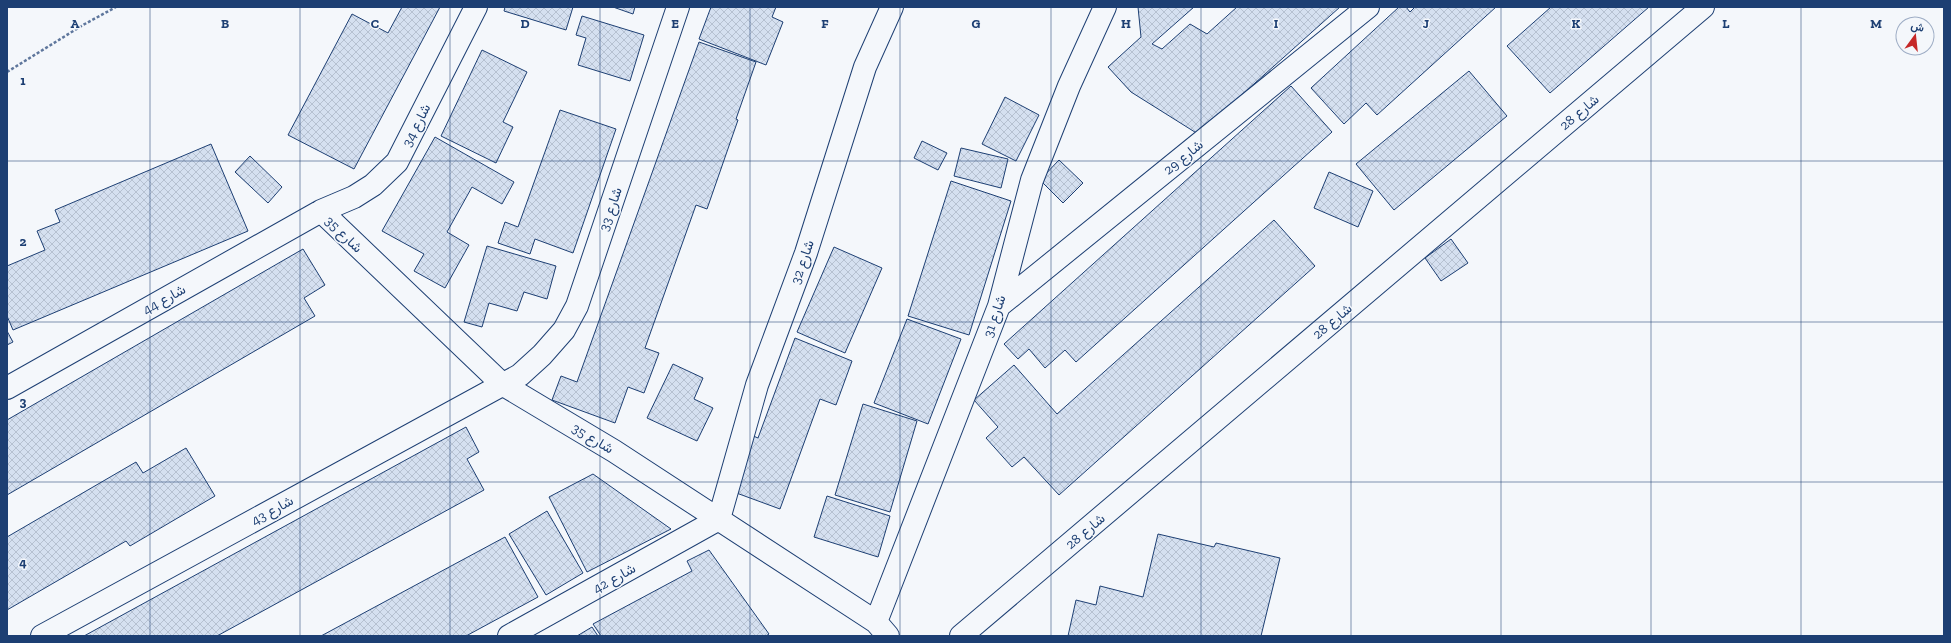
<svg xmlns="http://www.w3.org/2000/svg" width="1951" height="643" viewBox="0 0 1951 643" font-family="'Zilla Slab',Vazirmatn,serif">
<defs>
<pattern id="building-cross-hatch" width="8" height="8" patternUnits="userSpaceOnUse"><rect width="8" height="8" fill="#d5e0f0"/><path d="M0 0l8 8M0 8l8-8" fill="none" stroke="#b6c1d1"/></pattern>
</defs>
<rect width="100%" height="100%" fill="#f4f7fb"/>
<path fill="url(#building-cross-hatch)" stroke="#1d3f73" d="M402,7H440L354,169L288,135L352,14L388,33Z
M505,7H573L566,30L504,11Z
M613,7H635L633,14Z
M711,7H776L772,17L783,22L766,65L699,39Z
M1138,7H1194L1152,44L1162,49L1190,24L1207,34L1237,7H1340L1198,134L1131,92L1108,67L1141,37Z
M1399,7H1406L1410,12L1415,7H1496L1377,115L1366,103L1344,124L1311,88Z
M1551,7H1649L1550,93L1507,46Z
M582,16L644,35L630,81L578,65L586,38L576,35Z
M699,42L756,62L736,119L738,120L707,209L696,205L645,348L659,353L644,393L628,387L615,423L552,400L561,376L577,382Z
M482,50L527,72L503,122L513,127L496,163L441,136Z
M1469,71L1507,116L1394,210L1356,164Z
M1291,86L1332,132L1076,362L1065,350L1045,368L1029,349L1018,359L1004,344Z
M1005,97L1039,115L1016,161L982,144Z
M560,110L616,129L573,253L535,239L530,254L498,243L505,222L518,227Z
M435,137L514,182L502,204L472,187L447,232L469,245L445,288L414,271L424,254L382,231Z
M922,141L947,153L938,170L914,158Z
M211,144L248,231L13,330L7,316V266L45,250L37,231L60,222L55,210Z
M961,148L1008,159L1001,188L954,176Z
M250,156L282,187L268,203L235,172Z
M1059,160L1083,183L1063,203L1040,180Z
M1329,172L1373,191L1358,227L1314,208Z
M951,181L1011,201L969,335L908,316Z
M1274,220L1315,266L1059,495L1024,457L1012,467L986,438L998,427L974,400L1014,365L1057,414Z
M1451,239L1468,263L1441,281L1425,258Z
M487,246L556,266L547,299L524,292L517,311L489,303L482,327L464,322Z
M834,247L882,268L845,353L797,332Z
M303,249L325,285L304,298L315,316L7,495V420Z
M907,319L961,339L928,424L874,403Z
M7,331L13,342L7,345Z
M795,338L852,361L836,405L820,399L780,509L731,491L751,435L758,438Z
M673,364L703,378L694,399L713,408L697,441L647,418Z
M863,404L917,421L890,512L835,495Z
M466,427L479,452L467,459L484,490L217,636H84Z
M186,448L215,496L130,546L126,541L7,610V537L136,462L143,473Z
M593,474L671,529L587,572L549,497Z
M827,496L890,516L878,557L814,537Z
M547,511L583,573L546,595L509,534Z
M1158,534L1214,547L1216,543L1280,558L1261,636H1068L1076,600L1096,605L1100,586L1143,597Z
M505,537L538,597L466,636H321Z
M709,550L769,634L766,636H601L593,624L692,571L687,561Z
M592,627L598,636H577Z"/>
<g fill="none" stroke-linecap="round" stroke-linejoin="round">
<g stroke="#1d3f73" stroke-width="24">
<path id="minor" d="M321,211L502,384L614,451L876,622L888,636
M999,306L1368,7
M7,388L321,211L354,197L373,185L397,162L476,7
M876,622L999,306L1032,180L1069,86L1105,7
M42,636L520,375L542,355L564,330L577,306L678,7
M509,636L719,519L757,385L806,253L865,67L892,7
M961,636L1703,7"/>
</g>
<path stroke="#5e769c" stroke-width="2.5" stroke-dasharray="3 2" stroke-linecap="butt" d="M7,72L83,25L116,7"/>
<use href="#minor" stroke="#f4f7fb" stroke-width="22"/>
</g>
<path fill="none" stroke="#1d3f73" stroke-width="1" stroke-opacity="0.55" d="M150,7V636M300,7V636M450,7V636M600,7V636M750,7V636M900,7V636M1051,7V636M1201,7V636M1351,7V636M1501,7V636M1651,7V636M1801,7V636M7,161H1944M7,322H1944M7,482H1944"/>
<g text-anchor="middle" stroke-width="3" stroke-linejoin="round" paint-order="stroke">
<g font-size="14" fill="#1d3f73" stroke="#f4f7fb">
<text transform="translate(1579 112) rotate(-40)" y="5">شارع 28</text>
<text transform="translate(416 125) rotate(-63)" y="5">شارع 34</text>
<text transform="translate(1183 157) rotate(-39)" y="5">شارع 29</text>
<text transform="translate(610 209) rotate(-71)" y="5">شارع 33</text>
<text transform="translate(344 234) rotate(44)" y="5">شارع 35</text>
<text transform="translate(802 262) rotate(-71)" y="5">شارع 32</text>
<text transform="translate(164 299) rotate(-29)" y="5">شارع 44</text>
<text transform="translate(994 316) rotate(-71)" y="5">شارع 31</text>
<text transform="translate(1332 321) rotate(-40)" y="5">شارع 28</text>
<text transform="translate(593 438) rotate(31)" y="5">شارع 35</text>
<text transform="translate(272 510) rotate(-29)" y="5">شارع 43</text>
<text transform="translate(1085 531) rotate(-40)" y="5">شارع 28</text>
<text transform="translate(614 578) rotate(-29)" y="5">شارع 42</text>
</g>
</g>
<g font-size="13" text-anchor="middle" font-weight="bold" fill="#1d3f73" stroke="#f4f7fb" stroke-width="3" stroke-linejoin="round" paint-order="stroke">
<text x="75" y="28">A</text>
<text x="225" y="28">B</text>
<text x="375" y="28">C</text>
<text x="525" y="28">D</text>
<text x="675" y="28">E</text>
<text x="825" y="28">F</text>
<text x="976" y="28">G</text>
<text x="1126" y="28">H</text>
<text x="1276" y="28">I</text>
<text x="1426" y="28">J</text>
<text x="1576" y="28">K</text>
<text x="1726" y="28">L</text>
<text x="1876" y="28">M</text>
<text x="23" y="85">1</text>
<text x="23" y="246">2</text>
<text x="23" y="406">3</text>
<text x="23" y="567">4</text>
</g>
<rect width="1951" height="643" fill="none" stroke="#1d3f73" stroke-width="16"/>
<g transform="translate(1915 36) rotate(15)"><circle r="19" fill="#f4f7fb" stroke="#9eadc5"/>
<path d="M0-3L7 15L0 10L-7 15Z" fill="#c62828"/>
<text y="-6" font-size="11" font-weight="bold" text-anchor="middle" fill="#1d3f73">ش</text>
</g>
</svg>
